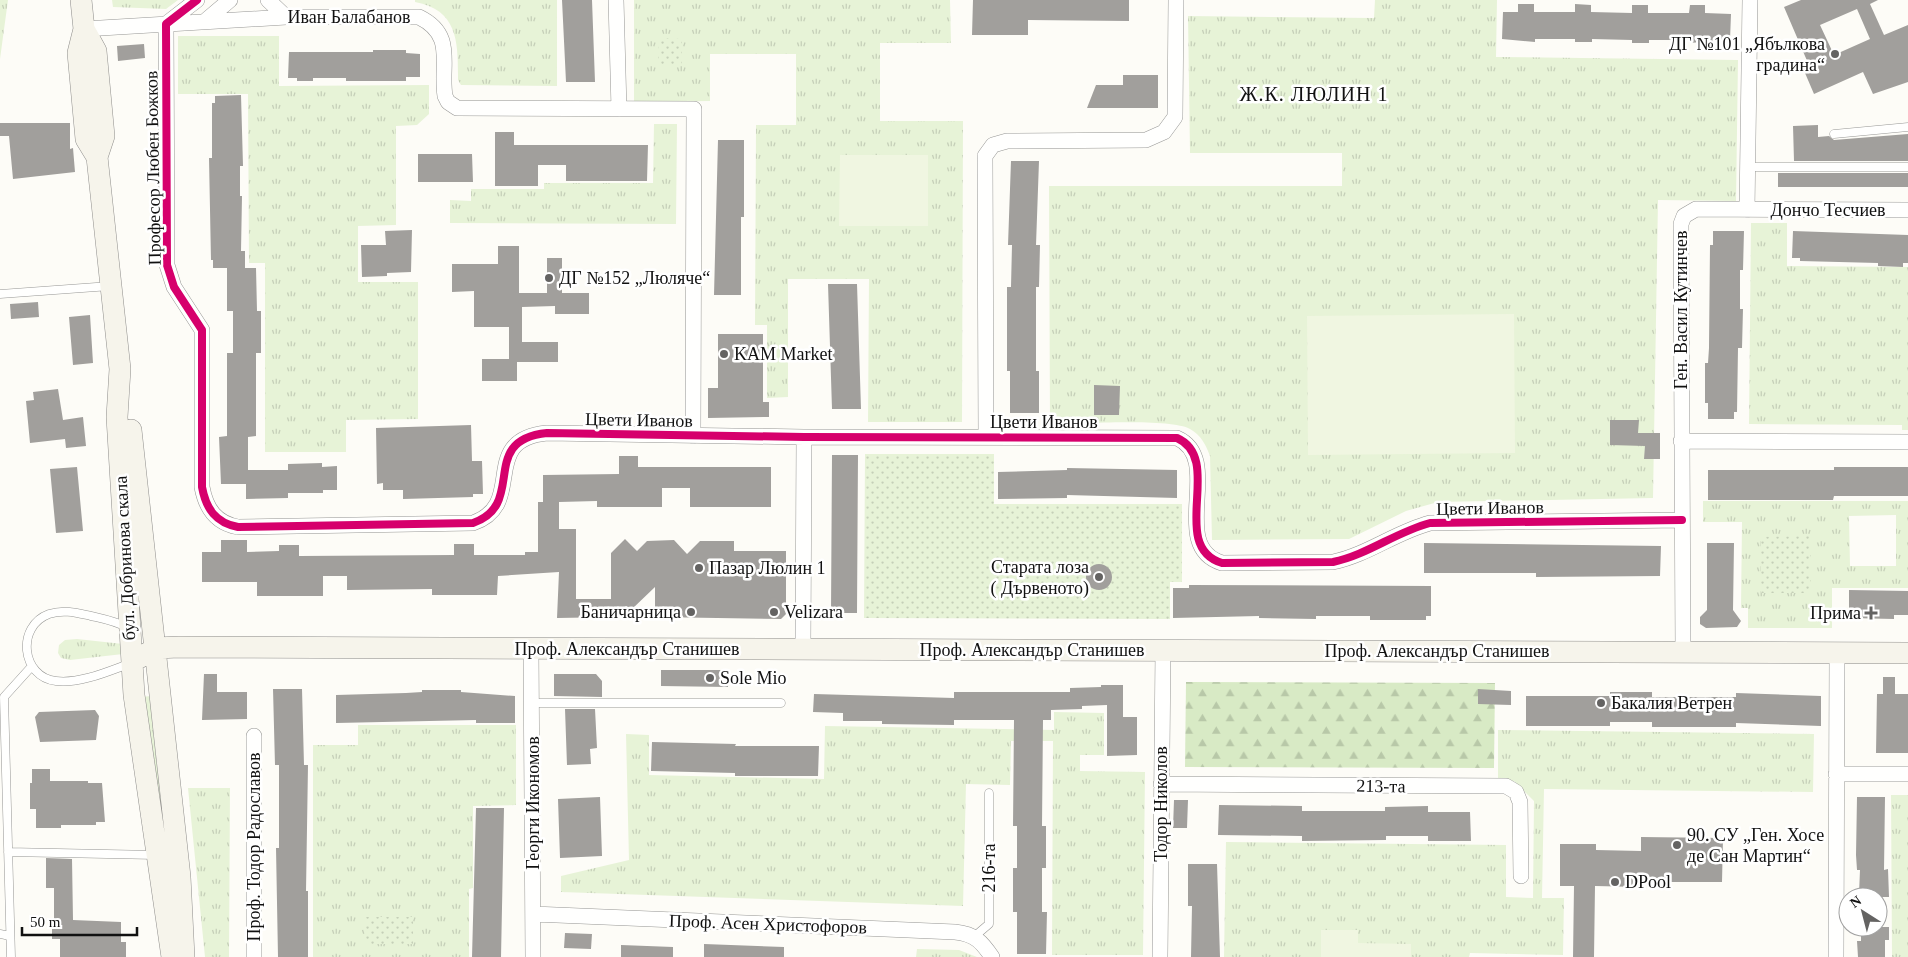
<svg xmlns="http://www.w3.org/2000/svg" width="1908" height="957" viewBox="0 0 1908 957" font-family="Georgia,serif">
<defs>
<pattern id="grass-tufts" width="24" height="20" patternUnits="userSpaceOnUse" patternTransform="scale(1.25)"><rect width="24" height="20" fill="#e7f3d7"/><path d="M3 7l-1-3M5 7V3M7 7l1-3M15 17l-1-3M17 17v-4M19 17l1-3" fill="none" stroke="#c5cfb8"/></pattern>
<pattern id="forest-firs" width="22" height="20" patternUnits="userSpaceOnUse" patternTransform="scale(1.25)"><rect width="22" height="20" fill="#d8eac5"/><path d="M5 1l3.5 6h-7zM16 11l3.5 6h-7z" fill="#b8c8a8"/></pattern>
<pattern id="park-dots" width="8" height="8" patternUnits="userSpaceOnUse" patternTransform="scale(1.25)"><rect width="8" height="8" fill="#e7f3d7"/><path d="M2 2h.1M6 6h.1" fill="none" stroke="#c5cfb8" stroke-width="1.8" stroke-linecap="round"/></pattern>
</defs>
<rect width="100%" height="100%" fill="#fdfcf7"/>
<path fill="url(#grass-tufts)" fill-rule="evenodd" d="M0,0H8L0,59Z
M112,0H178L166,9L113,7Z
M415,0H557V86L461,85L458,80C458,44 459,10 415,2Z
M634,0H950L951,43H880V121H963L962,422H868L869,279H788V397L767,398V325H755L756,125H796V54H710V101L634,102Z
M1375,0H1497L1496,57L1738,60L1736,201L1658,200L1653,498L1438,502L1406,511L1349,539L1212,540L1210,456C1206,445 1201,435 1190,429C1170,418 1078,424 1050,424L1049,186H1342V153H1190L1188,16L1374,18Z
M279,36V86L429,85V114L417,125L396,126V225L358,226V282H418V419L346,420V452H265V263H249L248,94H178V36Z
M654,124H677L676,224L450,223V200L471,201V189H544V183H653Z
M1751,223H1787V266L1908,267V430H1902V425L1749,424Z
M1703,501H1908V588H1832V628H1748V608H1741L1742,522H1703ZM1896,515V566H1850L1849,516Z
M77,639L123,644V654L70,660L61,658L58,653L59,645L65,640Z
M151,696L170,865L141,697Z
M1054,712L1104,713V755H1080V771L1145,772L1143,955H1052L1053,741H1011L1010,785L966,784L963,906L561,892V876L629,860L626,734L649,735V775L824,779L825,726L1054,730Z
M358,725H516V805L473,806V888L469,889V957H313V745H358Z
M1498,730L1814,734L1813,792L1544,789L1542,898H1564L1563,955L1470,953L1469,957H1224L1226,842L1506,845V897L1533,898L1534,801L1514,781L1498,780Z
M188,788H230L229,957H205Z
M1891,795H1908V957H1892Z
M917,949L959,950L977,957H916Z"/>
<path fill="url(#forest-firs)" d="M1186,682L1495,683L1494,768L1185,767Z"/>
<path fill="url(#park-dots)" d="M659,38L682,39V66H658Z
M865,454H994V504H1182V582H1170V619L864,618Z
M1810,536V593H1761V537Z
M365,917H413V944H365Z"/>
<path fill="#f0f6e1" d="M840,155H928V226H839Z
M1514,314L1515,453L1308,455L1307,316Z
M1321,930H1358V943L1411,944V957H1321Z"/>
<path fill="#a19f9c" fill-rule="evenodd" d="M562,0H592L595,82H566Z
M973,0H1129V21L1028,20V35H972Z
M1801,0H1878L1870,4L1884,35L1908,25V82L1873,94L1863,72L1814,94L1805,73L1811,70L1784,7ZM1857,9L1870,39L1834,55L1820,25Z
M1518,4H1534V12H1575V4L1591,5V12L1632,13V5H1648V13H1689L1690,5H1705V13L1731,14L1730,40L1689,43V40H1649V43H1632V40L1592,39V42H1575V39H1535V42L1502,39L1503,12H1518Z
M144,44L145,58L118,61L117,46Z
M373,50H406V53L420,54V77H406V81H346V78H313V81H297V78H288L289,52H373Z
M1123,75H1158V108H1087L1096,85H1123Z
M241,95L243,166H240V196H242L241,251H245V268H256L257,311H261V353H256V436L248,437V470H288V464L322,463V467L337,466V490H323V493H288V498L246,499V484H221L219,437L227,436V353H233V311H227V268H213V260H211L209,158H212V103H215V96Z
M0,123H70V149L73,148L75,172L13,179L9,136H0Z
M1818,125V137L1829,136L1834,140L1908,134V161H1794L1793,126Z
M495,132H514V145H648L647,181H566V165H538V186H495Z
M718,140H744V217H741V295H714Z
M418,154H472L473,182H418Z
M1011,161H1039L1036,245H1040L1039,287H1036V371H1039V413H1010V371H1007V287H1011L1012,245H1008Z
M1778,173H1908V187H1778Z
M412,230L411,272L387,273V276L362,277L361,245H386L385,231Z
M1713,231H1744L1743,270H1740V309H1743L1742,348H1738L1737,412H1734V419H1708V403H1705V363H1708L1709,348L1710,245H1713Z
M1793,231L1908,235V263H1903V267L1878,266V263L1800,261V258H1792Z
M498,246H519V293H547V258H562V293H589V314H555V306L522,307V342H558V362H517V381H482V359H509V327H474V291L452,292V264H498Z
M828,284H857L861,409H832Z
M38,302L39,317L11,319L10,304Z
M90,315L93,363L73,365L69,317Z
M718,334H763V402H769V417L708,418V388H718Z
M1094,385L1120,386L1119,415H1094Z
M58,389L63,420L83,417L86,446L66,448L65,439L30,443L26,401L34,400L33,392Z
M1610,420H1639L1638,433H1660V459H1644L1645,446L1610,445Z
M471,425L472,461H482L483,494H473V497L403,499V490H383V483L377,484L376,428Z
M832,455H858L857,613H831Z
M619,456H638V467H771V507H690V488H662V507H597V501L559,502V529H576V599H611V553L625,539L637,551L647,541L674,540L687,554L700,541H734V551H786V614L781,619L655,617V587L631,610L626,606L615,617L557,618L559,572L498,576L497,595H432V589L347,590V576H323V596H257V582H202V552H221V540H247V552L279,551V545H299V556L454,555V544H474V555H525V552H538V502H543V475L619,474Z
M77,467L83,531L56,533L50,469Z
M1834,467H1908V496H1834L1833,500H1708V470H1834Z
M1067,468L1177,470V498L1067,495V498L998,499V472L1067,470Z
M1424,543L1661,546L1660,576L1536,577V573H1424Z
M1707,543H1734L1733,610L1741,621L1737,627L1706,628L1700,624V617L1707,610Z
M1086 577a13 13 0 1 1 26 0a13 13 0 1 1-26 0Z
M1189,585L1431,586V616H1426V620H1370V616H1316V619L1259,618V616L1173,618V588H1189Z
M1849,590L1908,591V615H1894V619L1849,618Z
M661,670H729L728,687L661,686Z
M204,674H217V692H247V719L202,720Z
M554,674H596L602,681V697L554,696Z
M1883,677H1895V694H1908V753H1876L1877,694H1883Z
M1101,685H1123V717H1137V755L1107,756V705L1082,706V709L1051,710V720H1043L1042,826H1046V868H1042V912H1047L1046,954H1017V912H1013V868H1017V826H1013L1014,720H954V725L882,724V721H843V713L813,712L814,694L954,698V692H1070V688L1101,687Z
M273,689H302L304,765H308L306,891H308V957H278L276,848H279V765H275Z
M1478,689L1511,691V705L1478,704Z
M422,690H461V692L515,696V723H476V720L336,723V695L406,693L422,692Z
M1610,692H1652V697H1736V693L1821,696V726L1736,723V727H1652V722H1610V726H1526V696H1610Z
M565,709H595L597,748L590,749L591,764L567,765Z
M95,710L99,716L96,740L40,742L35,717L39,712Z
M652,742L736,744L735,746H819L818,776H735V773L651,771Z
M32,769H50V781H88V783H102L105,822H96V825H61V828H36V809H30V783H32Z
M600,797L602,856L560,858L558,799Z
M1857,797H1885L1884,870L1888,869L1889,897H1862V894H1859L1860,870H1857L1856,855Z
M1174,800H1188L1187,828H1173Z
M1219,805L1302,806V811H1385V807L1428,806V812H1470L1471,841H1428V836H1386V840L1302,841V836L1218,835Z
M476,808H504L501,957H472Z
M1641,837L1723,838L1722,882H1640V887L1595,886L1594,957H1573L1574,886H1560V844H1596V850L1641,851Z
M46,858L72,859L73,920L121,922V942H126V957H60V939H52V921H54V888H46Z
M1188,864H1217L1220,957H1191L1192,906H1188Z
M1861,927H1889V940H1885V957H1858L1857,941H1861Z
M565,933L592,934L591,949L564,948Z
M704,944L784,947V957H704Z
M621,945L673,947V957H621Z"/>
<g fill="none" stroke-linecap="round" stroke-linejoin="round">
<g stroke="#979795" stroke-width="9">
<path id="lane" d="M1834,134L1908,127
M1748,167H1908
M0,294L110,286
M128,628C116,621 104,619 91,616C77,613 64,609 49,614C16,626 21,677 56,681C80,684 109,671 131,663
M532,703H781
M8,852L156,855
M0,934L10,936
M975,936L989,924V793
M11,957L4,697L32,666"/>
</g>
<g stroke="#979795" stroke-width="16">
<path id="street" d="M197,0L166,24L167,265L174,287L202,330V487C206,509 216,523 238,527L473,523C528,504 477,440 547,433L804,437L1177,438C1225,459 1167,546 1222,563L1333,562C1367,555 1396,532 1430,523L1682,520
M268,0L286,17
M616,0L619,109
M204,22L230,0
M84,29L286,17H419C456,35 440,64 445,96L448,102L457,108L694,109L693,436
M1747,210L1750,0
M986,437L985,156L993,145L1007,141L1146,140L1164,132L1175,117L1176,0
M1681,441L1908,442
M531,649L533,957
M803,649L804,437
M1683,652L1681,224L1684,216L1696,209L1908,210
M254,736V957
M1836,774H1908
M1161,784L1506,786L1516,792L1520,802L1521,876
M533,914L955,932C975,934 982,942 992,957
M1160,957L1163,651
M1836,957L1837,653"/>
</g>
<g stroke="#8e8d8b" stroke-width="22">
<path id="secondary" d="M81,0L84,29L78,53L86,139L97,157L120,369L117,417L134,695L172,957
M84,29L96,51L104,136L97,157
M131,430L180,877L184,957
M132,662L156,648L179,647L1908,653"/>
</g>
<use href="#lane" stroke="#fffffe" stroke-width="8"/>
<use href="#street" stroke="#fffffe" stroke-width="15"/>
<use href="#secondary" stroke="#f6f4eb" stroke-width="21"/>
<g stroke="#fff" stroke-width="11">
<path id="cycleway" d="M197,0L166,24L167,265L174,287L202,330V487C206,509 216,523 238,527L473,523C528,504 477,440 547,433L804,437L1177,438C1225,459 1167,546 1222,563L1333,562C1367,555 1396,532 1430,523L1682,520"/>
</g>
<use href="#cycleway" stroke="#d6006c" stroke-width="8"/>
</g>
<g fill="#646362" stroke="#fff" stroke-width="2">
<circle cx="1835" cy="54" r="5"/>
<circle cx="549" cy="278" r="5"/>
<circle cx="724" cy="354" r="5"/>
<circle cx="699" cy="568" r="5"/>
<circle cx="1099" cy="577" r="5"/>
<circle cx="691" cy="612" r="5"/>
<circle cx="774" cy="612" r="5"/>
<path d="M1868.5 605.5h5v5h5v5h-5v5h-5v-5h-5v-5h5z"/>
<circle cx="710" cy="678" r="5"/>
<circle cx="1601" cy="703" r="5"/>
<circle cx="1677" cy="845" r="5"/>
<circle cx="1615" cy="882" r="5"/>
</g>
<g text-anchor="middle" stroke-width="5" stroke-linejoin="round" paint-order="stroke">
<g font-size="18" fill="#111" stroke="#fff">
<text x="349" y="23">Иван Балабанов</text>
<text transform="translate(153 168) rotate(-91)" y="6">Професор Любен Божков</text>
<text x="1828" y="216">Дончо Тесчиев</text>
<text transform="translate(1681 310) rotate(-90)" y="6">Ген. Васил Кутинчев</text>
<text transform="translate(639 420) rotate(1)" y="6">Цвети Иванов</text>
<text x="1044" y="428">Цвети Иванов</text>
<text transform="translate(1490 508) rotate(-1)" y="6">Цвети Иванов</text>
<text transform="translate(125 558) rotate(-93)" y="6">бул. Добринова скала</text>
<text x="627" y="655">Проф. Александър Станишев</text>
<text x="1032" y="656">Проф. Александър Станишев</text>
<text x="1437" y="657">Проф. Александър Станишев</text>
<text transform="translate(1381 786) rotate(1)" y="6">213-та</text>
<text transform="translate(533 803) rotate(-90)" y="6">Георги Икономов</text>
<text transform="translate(1161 804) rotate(-90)" y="6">Тодор Николов</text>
<text transform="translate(254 847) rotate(-90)" y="6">Проф. Тодор Радославов</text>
<text transform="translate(989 868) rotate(-90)" y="6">216-та</text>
<text transform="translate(768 924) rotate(2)" y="6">Проф. Асен Христофоров</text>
</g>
<g font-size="18" fill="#111" stroke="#fff" text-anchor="start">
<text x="1825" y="50" text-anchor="end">ДГ №101 „Ябълкова<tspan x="1825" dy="21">градина“</tspan></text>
<text x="559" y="284">ДГ №152 „Люляче“</text>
<text x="734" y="360">KAM Market</text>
<text x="1089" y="573" text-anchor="end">Старата лоза<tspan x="1089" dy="21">( Дървеното)</tspan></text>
<text x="709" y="574">Пазар Люлин 1</text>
<text x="681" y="618" text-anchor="end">Баничарница</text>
<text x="784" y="618">Velizara</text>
<text x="1861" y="619" text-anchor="end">Прима</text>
<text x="720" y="684">Sole Mio</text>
<text x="1611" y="709">Бакалия Ветрен</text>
<text x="1687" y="841">90. СУ „Ген. Хосе<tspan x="1687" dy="21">де Сан Мартин“</tspan></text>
<text x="1625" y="888">DPool</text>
</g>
<g font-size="20" letter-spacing="1" fill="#111" stroke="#fff">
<text x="1314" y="101">Ж.К. ЛЮЛИН 1</text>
</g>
</g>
<g transform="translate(1863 912) rotate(324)"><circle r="24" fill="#ffffff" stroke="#a0a0a0"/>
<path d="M0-4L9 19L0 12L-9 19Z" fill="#646362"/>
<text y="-8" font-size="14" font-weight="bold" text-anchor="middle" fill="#111111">N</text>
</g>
<path d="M22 927v8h115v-8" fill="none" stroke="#111111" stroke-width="2.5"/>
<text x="30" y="927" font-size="15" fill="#111111" stroke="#ffffff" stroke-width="4" paint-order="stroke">50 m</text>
</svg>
